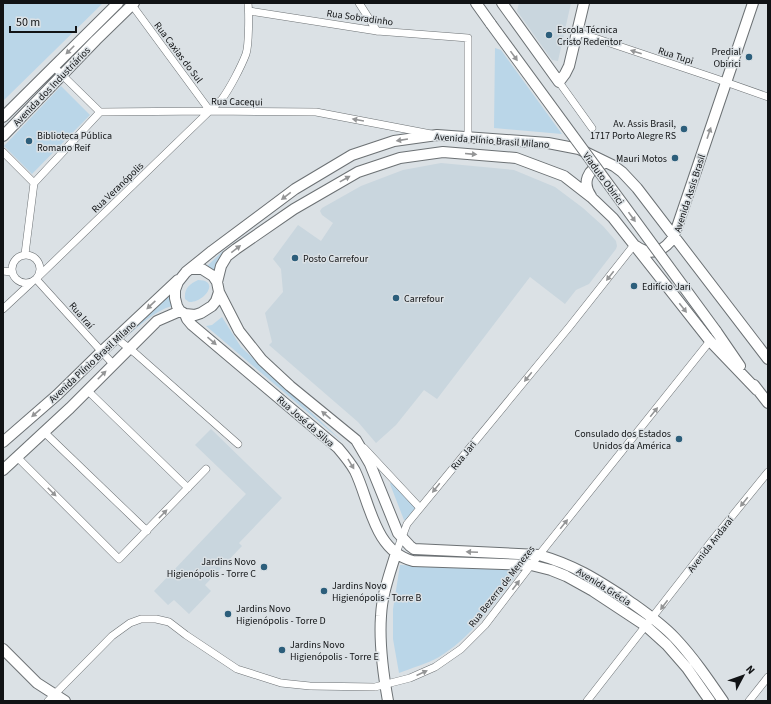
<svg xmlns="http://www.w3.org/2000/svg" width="771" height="704" viewBox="0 0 771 704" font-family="'Source Sans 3',sans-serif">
<rect width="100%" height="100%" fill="#dbe1e5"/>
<path fill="#c9d6de" d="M519,3H571L558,61L552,60L517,11Z
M441,163L514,170L555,187L583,208L603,226L616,241L617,246L616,249L589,284L576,290L565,304L530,277L437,399L424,390L396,425L376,443L358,422L269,345L272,342L265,313L283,292L281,269L273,259L298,225L321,241L333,223L322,215L320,211L322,208L361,186L403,170Z
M211,429L282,498L239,543L242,546L205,585L211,591L189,614L174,600L168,605L154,591L246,494L195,445Z"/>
<path fill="#bad6e8" d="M3,3H103L3,101Z
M495,48L501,50L562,134L494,128Z
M61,86L90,115L32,174L4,146Z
M224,250L216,263L214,272L206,267Z
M198,280C221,280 204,303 189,302L185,299C184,289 189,284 198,280Z
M172,291V306C154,311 139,326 125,338Z
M222,317L241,347L344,443L206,326L212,325Z
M391,482L416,508L407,520H404L390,484Z
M400,565L514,569L517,574C494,604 472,637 439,657C427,664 411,668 399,673L393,639V609Z"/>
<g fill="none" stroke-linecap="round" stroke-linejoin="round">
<g stroke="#6c7174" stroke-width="8">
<path id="street" d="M359,3L377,31
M132,5L210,111
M249,11L377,31L468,38V137
M577,32L717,79L768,97
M53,66L100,112L210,111L316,112L431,134
M559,82L592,128
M3,152L34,183L25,254
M34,183L100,112
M12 269a14 14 0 1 1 28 0a14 14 0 1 1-28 0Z
M3,271L11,272
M37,278L222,99C230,88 241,67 246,54C249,45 249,13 248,3
M36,279L113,364
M3,309L32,282
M116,338L135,353L238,444
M87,390L188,488
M44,432L147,531
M364,448L420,508
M17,457L119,559L206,469
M396,553L407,524L570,326L634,245
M48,701L112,636L130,623L141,619H156L169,622L186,635L237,669L281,683L310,686L375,687L410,678L435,667L461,649L485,625L531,565L710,341
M587,701L711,542L768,472
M749,701L768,677"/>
</g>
<g stroke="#6c7174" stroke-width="12">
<path id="secondary" d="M476,3L491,24
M502,3L559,82L565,74L569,66L584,3
M3,117L118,3
M3,136L96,40L134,3
M591,196C582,183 587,169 603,164
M636,246C651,257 665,251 674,236L753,3
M191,269H202L213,276L217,282L219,292L216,301L212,306L201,313L195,315L185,314L180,311L177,306L175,298V290L178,282L186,272L212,251L295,189L352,155L394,141L437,135L548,143L579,149L614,166L622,172L637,188L768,359
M217,282L221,266L227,256L236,249L294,209L358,172L400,158L443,152L516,158L564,176L591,197L613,218L710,341L757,390
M219,292L239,331L262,360L290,386L356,440L370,464L398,533L410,546L414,549L539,555C574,565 596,579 625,598C643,611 660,622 675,638C693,657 708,679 723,701
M185,314L187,319L192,325L338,448C344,455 350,462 355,471C370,502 374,551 413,561L531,565L551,570L566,576L593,591L646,626L667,645L687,668L710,701
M716,331L740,366
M754,385L768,403
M3,442L57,395L101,352L178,280
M3,470L70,408L157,321L180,311
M3,649L37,683L65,701
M388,701C383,673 379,644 381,616C382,594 390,573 396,553"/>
</g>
<use href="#street" stroke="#fff" stroke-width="7"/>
<use href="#secondary" stroke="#fff" stroke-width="10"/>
<g stroke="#6c7174" stroke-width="12" stroke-linecap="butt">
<path id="secondary-bridge" d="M491,24L716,331"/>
</g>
<use href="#secondary-bridge" stroke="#fff" stroke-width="10"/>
</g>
<defs><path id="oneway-solid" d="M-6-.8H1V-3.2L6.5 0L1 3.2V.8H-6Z"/></defs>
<g fill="#949596">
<use href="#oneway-solid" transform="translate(70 50) rotate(135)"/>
<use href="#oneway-solid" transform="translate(636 52) rotate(-162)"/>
<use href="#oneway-solid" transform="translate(514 56) rotate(54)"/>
<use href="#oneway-solid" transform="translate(358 120) rotate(-170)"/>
<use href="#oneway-solid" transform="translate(709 133) rotate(-71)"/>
<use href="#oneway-solid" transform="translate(402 140) rotate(171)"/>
<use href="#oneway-solid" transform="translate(471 154) rotate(5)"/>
<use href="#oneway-solid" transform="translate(345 179) rotate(-29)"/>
<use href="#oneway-solid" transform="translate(286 196) rotate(143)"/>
<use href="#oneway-solid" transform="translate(632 217) rotate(54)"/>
<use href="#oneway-solid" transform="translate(236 249) rotate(-38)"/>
<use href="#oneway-solid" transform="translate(610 276) rotate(128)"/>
<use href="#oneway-solid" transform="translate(151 305) rotate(137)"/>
<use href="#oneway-solid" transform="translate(683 308) rotate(52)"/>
<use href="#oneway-solid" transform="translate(212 341) rotate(41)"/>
<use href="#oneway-solid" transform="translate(102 375) rotate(-45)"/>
<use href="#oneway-solid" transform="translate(528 377) rotate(129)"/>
<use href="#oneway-solid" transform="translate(654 412) rotate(-51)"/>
<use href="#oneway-solid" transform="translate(36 413) rotate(139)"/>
<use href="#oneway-solid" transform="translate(326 415) rotate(-140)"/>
<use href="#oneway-solid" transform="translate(351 464) rotate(59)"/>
<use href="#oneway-solid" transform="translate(436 488) rotate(129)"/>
<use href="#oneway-solid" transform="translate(52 492) rotate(45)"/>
<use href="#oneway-solid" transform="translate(744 502) rotate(129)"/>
<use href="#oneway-solid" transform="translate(163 514) rotate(-46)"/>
<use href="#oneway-solid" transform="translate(564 524) rotate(-51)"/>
<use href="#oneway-solid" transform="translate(472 552) rotate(-177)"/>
<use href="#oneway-solid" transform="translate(516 585) rotate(-53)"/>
<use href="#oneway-solid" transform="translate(664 605) rotate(127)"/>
<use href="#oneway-solid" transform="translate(422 673) rotate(-24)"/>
</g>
<g fill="#2c5e7b" stroke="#dbe1e5" stroke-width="1.5">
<circle cx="549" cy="35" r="4"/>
<circle cx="749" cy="57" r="4"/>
<circle cx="684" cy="129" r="4"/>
<circle cx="29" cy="141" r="4"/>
<circle cx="675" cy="158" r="4"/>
<circle cx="295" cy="258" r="4"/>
<circle cx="634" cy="286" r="4"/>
<circle cx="396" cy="298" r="4"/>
<circle cx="679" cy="439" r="4"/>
<circle cx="264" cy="567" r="4"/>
<circle cx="324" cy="591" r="4"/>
<circle cx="228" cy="614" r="4"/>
<circle cx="282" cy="650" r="4"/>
</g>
<g text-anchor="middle" stroke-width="3" stroke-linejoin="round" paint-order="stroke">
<g font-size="10" fill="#111315" stroke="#dbe1e5">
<text transform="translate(360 17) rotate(8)" y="4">Rua Sobradinho</text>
<text transform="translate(179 52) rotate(53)" y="4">Rua Caxias do Sul</text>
<text transform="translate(676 55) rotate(18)" y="4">Rua Tupi</text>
<text transform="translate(51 86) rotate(-46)" y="4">Avenida dos Industriários</text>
<text transform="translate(237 101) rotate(1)" y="4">Rua Cacequi</text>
<text transform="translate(492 140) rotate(4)" y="4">Avenida Plínio Brasil Milano</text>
<text transform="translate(604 178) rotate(54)" y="4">Viaduto Obirici</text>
<text transform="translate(117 187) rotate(-44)" y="4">Rua Veranópolis</text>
<text transform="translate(689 193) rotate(-72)" y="4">Avenida Assis Brasil</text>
<text transform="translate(82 315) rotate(49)" y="4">Rua Iraí</text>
<text transform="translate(92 361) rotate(-43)" y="4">Avenida Plínio Brasil Milano</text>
<text transform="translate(306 421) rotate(41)" y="4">Rua José da Silva</text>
<text transform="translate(463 455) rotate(-51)" y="4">Rua Jari</text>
<text transform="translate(710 544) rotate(-52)" y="4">Avenida Andaraí</text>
<text transform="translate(501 586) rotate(-52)" y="4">Rua Bezerra de Menezes</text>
<text transform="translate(604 586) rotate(32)" y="4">Avenida Grécia</text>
</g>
<g font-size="10" fill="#111315" stroke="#dbe1e5" text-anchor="start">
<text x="557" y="33">Escola Técnica<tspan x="557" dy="12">Cristo Redentor</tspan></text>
<text x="741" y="55" text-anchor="end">Predial<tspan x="741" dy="12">Obirici</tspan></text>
<text x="676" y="127" text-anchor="end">Av. Assis Brasil,<tspan x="676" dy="12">1717 Porto Alegre RS</tspan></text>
<text x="37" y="139">Biblioteca Pública<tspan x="37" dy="12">Romano Reif</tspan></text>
<text x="667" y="162" text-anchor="end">Mauri Motos</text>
<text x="303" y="262">Posto Carrefour</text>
<text x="642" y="290">Edifício Jari</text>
<text x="404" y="302">Carrefour</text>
<text x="671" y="437" text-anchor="end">Consulado dos Estados<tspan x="671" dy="12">Unidos da América</tspan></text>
<text x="256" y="565" text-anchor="end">Jardins Novo<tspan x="256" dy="12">Higienópolis - Torre C</tspan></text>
<text x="332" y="589">Jardins Novo<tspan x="332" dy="12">Higienópolis - Torre B</tspan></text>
<text x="236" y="612">Jardins Novo<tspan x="236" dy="12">Higienópolis - Torre D</tspan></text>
<text x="290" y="648">Jardins Novo<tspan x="290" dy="12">Higienópolis - Torre E</tspan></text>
</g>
</g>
<rect width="771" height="704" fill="none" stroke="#111315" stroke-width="8"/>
<g transform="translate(743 676) rotate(49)" stroke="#dbe1e5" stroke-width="3" paint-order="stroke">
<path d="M0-3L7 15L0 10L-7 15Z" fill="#111315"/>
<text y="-6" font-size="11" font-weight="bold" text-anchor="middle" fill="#111315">N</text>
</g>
<path d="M10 26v6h66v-6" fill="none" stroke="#111315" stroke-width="2"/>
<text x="16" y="26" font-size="12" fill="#111315" stroke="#dbe1e5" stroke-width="3" paint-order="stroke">50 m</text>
</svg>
